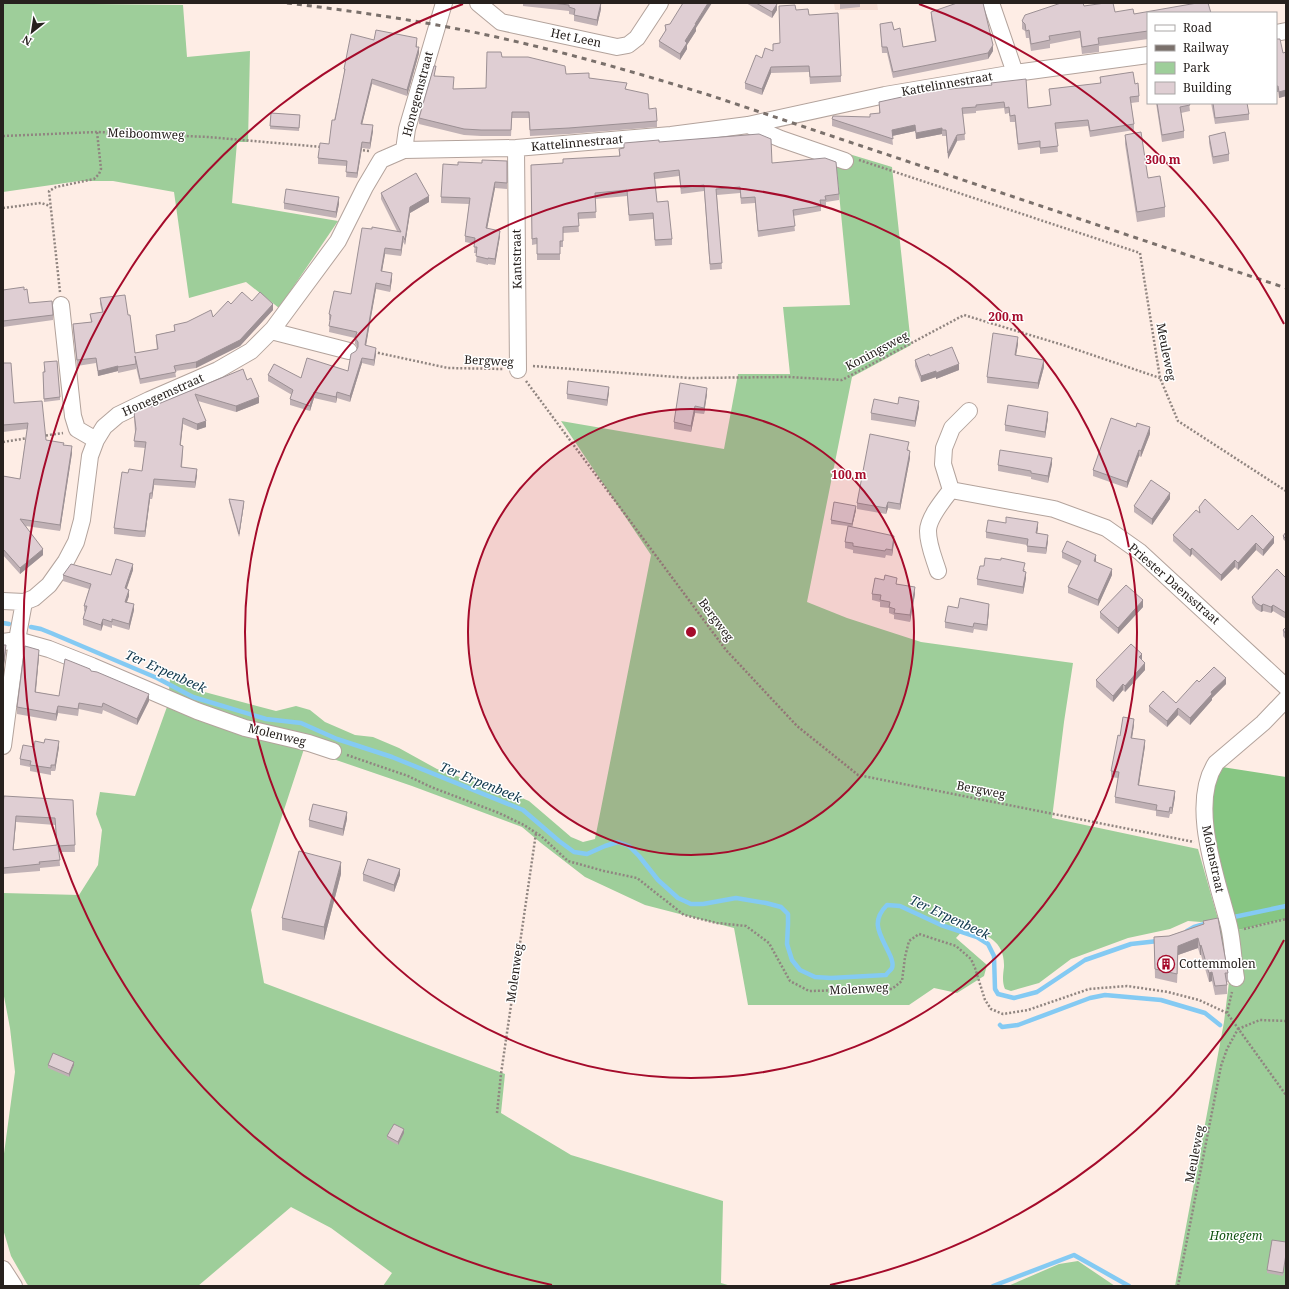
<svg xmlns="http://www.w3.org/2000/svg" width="1289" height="1289" viewBox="0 0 1289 1289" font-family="'Noto Serif',serif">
<rect width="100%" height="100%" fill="#feede5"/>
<path fill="#f7ded4" d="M834,3H877L878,10H835Z"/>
<path fill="#9ece9a" d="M3,3L183,5L187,57L250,51L248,142H237L232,203L338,221L279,308L246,282L189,298L174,192L113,181H79L3,192Z
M849,154L892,167L911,345L852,377L807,602L847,618L921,642L1073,663L1064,722L1052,818L1198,849L1218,919L1201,922L1188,921L1170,929L1128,938L1071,959L1039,983L1011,991L1005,989C1002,982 1003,975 1004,967C1005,941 987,935 966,927L956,938L987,965L984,976L957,993L934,988L909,1005H748L734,928L645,905L585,877L541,843L522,827L412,786L304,749L251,910L264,983L505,1074L501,1113L571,1155L723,1201L721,1283L731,1286H383L392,1273L331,1228L291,1207L198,1286H29L27,1284L11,1256L3,1229V1161L15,1072L10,1028L3,991V893L79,895L98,865L102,830L96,814L100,792L135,796L168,704L170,678L197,690L276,711L296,706L310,710L325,722L355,735L373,737L399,748L437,769L468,780L499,788L529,801L571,837L583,842L595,839L651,555L561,421L724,449L738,374H790L783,307L850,305L836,163L845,165Z
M1286,919V1286H1175L1224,1022L1229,982L1218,927L1238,930Z
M1078,1261L1115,1286H1008L1059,1264Z"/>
<path fill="#87c683" d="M1222,767L1286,777V919L1238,930L1215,853L1211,816L1214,782Z"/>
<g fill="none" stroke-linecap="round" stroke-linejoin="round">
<path stroke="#84caf3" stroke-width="4.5" d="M3,623L9,624
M31,627L41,629L51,633L157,678L193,697L266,719L301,723L337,739L392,757L523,810L559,841L574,852L587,854L605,846L618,842L629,846L639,856L658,880L678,898L691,904H703L736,898L766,903L781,907L788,914V924L787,944L792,960L800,970L815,977L831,978L886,975C887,973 891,970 892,968C894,963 891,957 889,953C880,934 870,922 887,905L900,906L941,925L977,937L988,944L994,956L995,989L998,994L1014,998L1037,992L1085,960L1131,944L1158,941
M1229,918L1286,906
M1187,931L1194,927L1208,923
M1000,1025L1002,1027L1018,1025L1090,998L1105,995L1161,1000L1205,1013L1220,1025
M993,1286L1074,1255L1129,1286"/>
<g stroke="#b3a39c" stroke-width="18">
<path id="minor" d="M478,3L501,22L617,47L628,45L637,38L660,3
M991,3L1015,73
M1276,33L1286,31
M748,125L781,139L845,161
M516,148L518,370
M404,150L516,148L671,135L748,125L885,95L1015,73L1148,55
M61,305L73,416L77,429L96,440
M271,331L349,351
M951,490L943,464L944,448L952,428L969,411
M938,571C934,558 928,545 928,531C928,518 944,499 951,490L1054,509L1106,528L1140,552L1286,687
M3,601L24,602L34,598L49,585L66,561L76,542L82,520L90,456L96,440L104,427L118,415L149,400L218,370L251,351L273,329L338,241L365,187L381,160L404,150L407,129L444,3
M3,642L17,640L49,649L92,666L197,711L245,728L309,743L333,751
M3,746L17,640L24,602
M1236,978C1233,961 1233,943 1229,926C1218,881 1188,805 1216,763L1263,723L1286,699
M3,1269L14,1286"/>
</g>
<path stroke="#908580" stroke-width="2.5" stroke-dasharray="2 2" stroke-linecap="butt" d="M3,136L97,132
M359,150L370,151
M859,160L1140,253L1160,378L1178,421L1286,491
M3,208L41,203L50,206
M60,292L49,191L56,187L94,179L99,174L101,169L97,132L208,137L322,147
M374,352L448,368L503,369
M533,366L689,378L789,377L842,380L964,315L1063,345L1160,378
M526,381L726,650L797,726L858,775L1194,842
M42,436L63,433
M3,442L28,438
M347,755L408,776L431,787L499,813L524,825L541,836L568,861L604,871L637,878L684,915L717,923L746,926L769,943L790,981L809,991L892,989L902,981L905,957L909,941L919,934L956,946L971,959L975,968L985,1000L991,1009L1003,1014L1028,1010L1089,989L1127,986L1168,992L1199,1000L1227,1013L1286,1095
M1244,929L1286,919
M1227,1013L1232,992
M1238,1029L1260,1020L1286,1021
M497,1113L501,1074L536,833
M1178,1286L1221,1066L1227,1049L1238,1029"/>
<use href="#minor" stroke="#fff" stroke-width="16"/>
<path stroke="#7a706b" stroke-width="3" stroke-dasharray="5 5" stroke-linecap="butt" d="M287,3C337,9 387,16 437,25C530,42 622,68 712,96L1286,288"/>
</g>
<path fill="#c0b1b5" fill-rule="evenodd" d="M523,3H601V9L597,26L574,21V15L569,14V11L523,6Z
M746,3H775L777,10L772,18Z
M840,3H860V7L840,9Z
M1084,6L1115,12L1134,14L1148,13V39L1099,46V52L1082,54L1080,38L1050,44V48L1031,51L1029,38H1026L1025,31L1022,29V21Z
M796,10L809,15L841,76V82L810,84L809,72L771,73L762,95L745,89V83L762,58L773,51V44L780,43Z
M931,12L993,51L988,59L893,78L887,53H882L880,24L894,30L903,47L935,41L931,18Z
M670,24L696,28V31L687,45V49L680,60L659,47V41L665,32V25Z
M374,40L417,44V47L419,53L407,96L372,84L362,124L373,131L370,149L362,148L357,178L346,177L347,166L318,164V158L329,144L344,74V69Z
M1286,52V96L1279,98L1278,92H1276L1283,53Z
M502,57L566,74L589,78L627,89L649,109L657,121V127L569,134L530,136L529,118H512L511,136H481L464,135L419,124V118L436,73L435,76L453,89L486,88Z
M1100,77L1135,84L1139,96V102L1131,103L1134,124V130L1090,137L1088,126L1056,129L1058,152L1040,154V147L1018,150L1015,122H1010L1009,113L1005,114L1004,108L976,111V113L963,114L965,140L957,141L948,159L946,136H942V134L916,139L915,131L892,136L893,145L832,126V119L870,117L879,113V102L991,85L1028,108L1051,105L1049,89L1100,84Z
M1156,103H1189L1190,111L1181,113L1184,131V138L1162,142Z
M1211,103H1247L1249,114V120L1215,124Z
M271,113L300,115L299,131L270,129Z
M1125,135L1148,178L1165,207V217L1137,222L1125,144Z
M1209,136L1229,154V161L1213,164L1209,143Z
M659,142L772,163L839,194V200L826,202V206H821V211L793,216L795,231L758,237L755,203L741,204L740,193L717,195L722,269L710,270L704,191L681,194L679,176L655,179L657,202L672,239V245L655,246L653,219L629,221L627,196L595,199L596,218L578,219L579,232L563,233V247H560V260H537V244L532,245L531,165L563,163L619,156V149H624V143Z
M507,161V189L495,188L487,229L500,236L495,265L488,264V265L476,262L477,253H474L475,244L465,242V236L469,204L441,203V197L482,163Z
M381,193L429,202L410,213L405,245L403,242L401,256L385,254L382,271L392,279L390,292L376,289L366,345L376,354L374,366L362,363L350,402L337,398L336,403L314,398L310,411L290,405V399L292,395L268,381V375L301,378L348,371L358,348L355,344V338L329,332L330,320H329V314L351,294L372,229L397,231L381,199Z
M284,203L339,204L336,218L284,209Z
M3,290L53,315V320L3,327Z
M100,298L128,315L135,353L157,350L156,340V335L174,331V325L213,317L231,304L252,301L273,310L240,346L196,368L175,371L176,377L140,384L136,367V369L118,373V371L98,376L96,363L77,366L73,330V324L91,322L90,314L102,312L100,304Z
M1018,344L1016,355L1044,367L1038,389L987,383V377Z
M930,356L959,370L936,379V377L921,382L915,366V360Z
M3,363L14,403L46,440L64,445L72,453L60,531L26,526L43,555L20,574L3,555V476L20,479L27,429L3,432Z
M44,366L60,397V400L44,402L43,375L44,372Z
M247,380L259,403L236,412L198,401L206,427L197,430L183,424L180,446L183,452L182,467L197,475L195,488L154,485L152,499H150L145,537H139L114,534V528L128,473L142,471L145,448L134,447L135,432L134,418V412Z
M609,392L607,406L567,399V394Z
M707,394L704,414L695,413L691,432L674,429V422Z
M919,407L915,427L871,420V413Z
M1048,418L1045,438L1005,431V425Z
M1150,434L1141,457L1139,456L1127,488L1093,476V470Z
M909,448L908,451L910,458L900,510L888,508L886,514L857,509V503Z
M1052,464L1048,483L1031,479V477L998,471V465Z
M229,499L244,504L239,537L229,502Z
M1170,499L1152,525L1134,512V506Z
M1199,507L1238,530L1274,543L1263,556L1256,550L1238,570L1235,567L1221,581L1192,554L1190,557L1173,541V535L1199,512Z
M856,510L852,527L894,542L892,556L886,555L885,558L853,553V550L845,548V542L848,526L831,524V520Z
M1038,528L1037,534L1048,541L1046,554L1027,552V545L986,538V532Z
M1286,532V542L1283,539V536Z
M1062,552L1096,561V562L1112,575L1098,606L1068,593V587L1079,566L1062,558Z
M984,566L1025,569L1024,572L1026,578L1023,594L977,585V579Z
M133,570L126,589L129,596L127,602L134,610L129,630L112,625V628L103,625L101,631L83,625V619L85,612L84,611V606L89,589L63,581V575H111Z
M1286,578V619L1273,611L1271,613L1263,611L1261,612L1256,609L1252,603V597Z
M897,584L915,594L910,622L894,619V615L889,613V608L880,607V602L872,600V594Z
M1143,607L1118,634L1100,618V612Z
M958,608L989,610L987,631L974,629L973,633L945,628V622Z
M1286,627V640L1283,636V630Z
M39,656L36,692L59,696L91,671L149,701L137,725L103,710L102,714L79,709L78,716L58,713L56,721L17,714V707Z
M1142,660L1145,670L1125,692L1123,690L1113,702L1096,687V680Z
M1199,682L1226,684L1212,698V700L1190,725L1178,715L1167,727L1149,712V706L1176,703Z
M1134,725L1132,738L1145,746L1139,785L1175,797L1172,814H1170L1169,818L1156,816V811L1115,803V797L1118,778L1111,777V771Z
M34,747H59L55,771H51V775L30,771V767L20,765V759Z
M73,800L75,852H59L60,866L40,868V871L3,874V804ZM16,822L55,825L57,845L13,850Z
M347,819L343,836L309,827V820Z
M341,874L324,940L282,930V918Z
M363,874L400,875L394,892L363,881Z
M1203,921L1228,973V982H1227V994L1215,995L1212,981L1209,982L1201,955H1200L1198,948L1178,955L1177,983L1155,978L1154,937L1169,936L1203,924Z
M48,1065H74L69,1077L48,1068Z
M404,1133L398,1145L387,1139V1136Z
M1286,1242V1257L1283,1276L1267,1273V1270Z"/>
<path fill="#9c9094" d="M601,3V9L597,26V20Z
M708,3H712L696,28V31L687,45V49L680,60V54L685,41L695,24Z
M777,4V10L772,18V12Z
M993,45V51L988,59V53Z
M419,47V53L407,96V90Z
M771,67V73L762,95V89Z
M372,79V84L361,129V124Z
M1276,86H1278V92H1276Z
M1286,90V96L1279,98V92Z
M373,125V131L370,149V143Z
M915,125V131L892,136V130Z
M942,128V134L916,139V133Z
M957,135V141L948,159V153Z
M362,142V148L357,178V173Z
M495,182V188L486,234V228Z
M429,196V202L410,213L405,245V240L410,207Z
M339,197V204L336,218V212Z
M500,231V236L495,265V259Z
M403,236V242L401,256V250Z
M385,248V254L381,277V271Z
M392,273V279L390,292V286Z
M376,283V289L365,351V345Z
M273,304V310L240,346L196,368V362Z
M1018,337V344L1015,361V355Z
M376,348V354L374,366V360Z
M362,358V363L350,402V396Z
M1044,360V367L1038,389V383Z
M959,364V370L936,379V373Z
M118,366V371L98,376V371Z
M936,371V377L921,382V376Z
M609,387V392L607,406V400Z
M707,388V394L704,414V408Z
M314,392V398L310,411V406Z
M337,392V398L336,403V397Z
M259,397V403L236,412V406Z
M919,401V407L915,427V421Z
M695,406V413L691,432V426Z
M1048,412V418L1045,438V432Z
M183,418V424L180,452V445Z
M206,421V427L197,430V424Z
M1150,427V434L1141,457V451Z
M72,446V453L60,531V525Z
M1139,450V456L1127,488V482Z
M910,451V458L900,510V504Z
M1052,458V464L1048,483V476Z
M197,469V475L195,488V482Z
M154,479V485L152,499V493Z
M150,493V499L145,537V531Z
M1170,493V499L1152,525V519Z
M244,501V504L239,537V534Z
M888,502V508L886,514V508Z
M856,506V510L852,527V524Z
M1038,522V528L1036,539V533Z
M1048,535V541L1046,554V548Z
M894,536V542L892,556V550Z
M1274,537V543L1263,556V550Z
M1256,543V550L1238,570V563Z
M1192,548V554L1190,557V550Z
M43,549V555L20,574V568Z
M1096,555V561L1094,567V561Z
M1235,560V567L1221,581V575Z
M133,564V570L125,594V588Z
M1112,569V575L1098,606V600Z
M1026,572V578L1023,594V587Z
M915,587V594L910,622V615Z
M129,590V596L125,607V602Z
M1143,600V607L1118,634V628Z
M134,604V610L129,630V624Z
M989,604V610L987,631V625Z
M1263,604V611L1261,612V606Z
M1273,605V611L1271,613V607Z
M103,619V625L101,631V625Z
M6,645V651L3,673V667Z
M39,650V656L35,698V692Z
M1142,654V660L1139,657Z
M1145,663V670L1125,692V686Z
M1226,678V684L1212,698V700L1190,725V718L1211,692Z
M1123,684V690L1113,702V696Z
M149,694V701L137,725V719Z
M58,706V713L56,721V714Z
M1178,708V715L1167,727V721Z
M1134,719V725L1131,744V738Z
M1145,740V746L1138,791V785Z
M59,741V747L55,771V765Z
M1175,791V797L1172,814V808Z
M347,812V819L343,836V829Z
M16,816V822L13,856V850Z
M341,862V874L324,940V927Z
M400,869V875L394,892V885Z
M1198,938V948L1178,955L1177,983L1178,946Z
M1201,945V955H1200V946Z
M1212,972V981L1209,982V973Z
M74,1062V1065L69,1077V1074Z
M404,1129V1133L398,1145V1142Z"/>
<path fill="#dfced3" stroke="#9c9094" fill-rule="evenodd" d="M552,3H601L597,20L574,15L575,9L569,7V5Z
M683,3H708L695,24H696L685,41L687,43L680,54L659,41L666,30L665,25L670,24Z
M756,3H775L777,4L772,12Z
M957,3H983L993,45L988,53L893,72L887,47H882L880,24L892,22L894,30L900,28L903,47L936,41L931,12Z
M1061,3H1083L1084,6L1105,3H1113L1115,12L1133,9L1134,14L1197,3H1208L1211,13H1148V31L1098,38L1099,44L1082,47L1080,31L1049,36L1050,40L1031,44L1029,30L1026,31L1025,24L1022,21L1025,15Z
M795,5L796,10L808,9L809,15L838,13L841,76L810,77L809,66L771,67L762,89L745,83L756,55L762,58L765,48L773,51V44L780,43L779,6Z
M376,30L417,38L416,47H419L407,90L372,79L361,124L373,125L370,143L362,142L357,173L346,172L347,161L318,158L320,143L329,144L332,120H335L345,69H344L351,34L374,40Z
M1276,39H1280L1283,53L1286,52V90L1279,92L1278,86H1276Z
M487,52H501L502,57H528L565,66L566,74L589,73V78L627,83L625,89L648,94L649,109L656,108L657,121L569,128L530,130L529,112H512L511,130H481L464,129L419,118L434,66H436L434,76L454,77L453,89L486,88Z
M1133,72L1135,84L1138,83L1139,96L1130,97L1134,124L1090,131L1088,120L1055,123L1058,146L1040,148V141L1018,144L1015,115L1010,116L1009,107L1005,108L1004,102L976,105V107L962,108L965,134L957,135L948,153L946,130H942V128L916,133L915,125L892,130L893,139L832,119L833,116L870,117V114L880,113L879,102L929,91L992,85L991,83L1026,79L1028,108L1051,105L1049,89L1101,83L1100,77Z
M1157,103H1189L1190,105L1180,107L1184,131L1162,135Z
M1213,103H1247L1249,114L1215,118Z
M271,113L300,115L299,128L270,126Z
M1141,132L1148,178L1160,176L1165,207L1137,212L1125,135Z
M1225,132L1229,154L1213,157L1209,136Z
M759,134L771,139L772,163L825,158L836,162L839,194L825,196L826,200H820L821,206L793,210L795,226L758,231L755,197L741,198L740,187L716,189L722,263L710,264L704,185L681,188L679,170L654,173L657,202L668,201L672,239L655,240L653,213L629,215L627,190L595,193L596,212L578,213L579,226L563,227V241H560V254H537V238L532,239L531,165L563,163V159L620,156L619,149L624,148V143L659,140V142Z
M482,160L507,161V183L495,182L486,228L500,231L495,259L488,258V259L476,256L477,247H474L475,238L465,236L470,198L441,197L443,164L458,165V162L482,163Z
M416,173L429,196L410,207L405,240L403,236L401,250L385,248L381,271L392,273L390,286L376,283L365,345L376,348L374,360L362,358L350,396L337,392L336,397L314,392L310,406L290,399L293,390L268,375L274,364L301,378L307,358L348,371L351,354L356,351L358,347V342L355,338L357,332L329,326L331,315L329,314L334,291L351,294L362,228L372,229V227L401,232L381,193Z
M286,189L339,197L336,212L284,203Z
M24,287V290L27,289L29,303L52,301L53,315L3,321V290Z
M242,292L252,301L260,292L273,304L240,340L196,362L174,366L176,372L140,379L135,356L136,364L118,367V366L98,371L96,358L77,360L73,324L92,322L90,314L103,312L100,298L125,295L128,315H130L135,353L158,349L156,335L175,331L174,325L187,322L211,310L213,317L228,301L231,304Z
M993,333L1018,337L1015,355L1044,360L1038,383L987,377Z
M952,347L959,364L936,373V371L921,376L915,360L929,354L930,356Z
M57,361L60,397L44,399L43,372H45L44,362Z
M3,363H11L14,403L42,401L46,440L64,443L63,445L72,446L60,525L20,519L43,549L20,568L3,549V476L20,479L28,423L3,425Z
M243,369L247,380L251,378L259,397L236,406L195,394L206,421L197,424L183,418L180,445L183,446L181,467L197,469L195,482L154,479L152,493H150L145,531H139L114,528L122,472L128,473L129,469L142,471L146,442L134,441L136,429L134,412L151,404V407Z
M568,381L609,387L607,400L567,394Z
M680,383L707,388L704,408L695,406L691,426L674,422Z
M899,397L919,401L915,421L871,413L874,399L898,404Z
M1008,405L1048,412L1045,432L1005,425Z
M1111,418L1136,427L1137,423L1150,427L1141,451L1139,450L1127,482L1093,470Z
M870,434L909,442L907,450L910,451L900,504L888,502L886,508L857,503Z
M1000,450L1052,458L1048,476L1031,473V471L998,465Z
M1151,480L1170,493L1152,519L1134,506Z
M229,499L244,501L239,534Z
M1205,499L1238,530L1252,515L1274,537L1263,550L1256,543L1238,563L1235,560L1221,575L1192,548L1190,550L1173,535L1196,510L1200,513L1199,507Z
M834,502L856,506L852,524L831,520Z
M1006,517L1038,522L1036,533L1048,535L1046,548L1027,546L1028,539L986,532L988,520L1006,523Z
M848,526L894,536L892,550L886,549L885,551L853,546V543L845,542Z
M1286,532V539L1283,536Z
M1067,541L1096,555L1094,561L1112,569L1098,600L1068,587L1081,561L1062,552Z
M985,558L1001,560V558L1025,563L1023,571L1026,572L1023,587L977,579L980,566H984Z
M116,559L133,564L125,588L129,590L125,602L134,604L129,624L112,619V622L103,619L101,625L83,619L87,606H84L91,584L63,575L71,564L111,575Z
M1277,569L1286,578V613L1273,605L1271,607L1263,604L1261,606L1256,603L1252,597Z
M885,575L897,578L896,584L915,587L910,615L894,613L895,609L889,607L890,602L880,600L881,595L872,594L875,578L884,580Z
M1126,585L1143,600L1118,628L1100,612Z
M960,598L989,604L987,625L974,623L973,627L945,622L948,606L958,608Z
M1286,627V634L1283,630Z
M1131,644L1142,654L1139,657L1145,663L1125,686L1123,684L1113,696L1096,680Z
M3,645H6L3,667Z
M25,646L39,650L35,692L59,696L65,659L90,669L91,671L97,672L149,694L137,719L103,703L102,707L79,703L78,709L58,706L56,714L17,707Z
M1214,667L1226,678L1211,692L1212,694L1190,718L1178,708L1167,721L1149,706L1163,691L1176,703L1197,680L1199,682Z
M1123,717L1134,719L1131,738L1145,740L1138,785L1175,791L1172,808L1170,807L1169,812L1156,810L1157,805L1115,797L1119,772L1111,771L1118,735L1120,736Z
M45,739L59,741L55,765H51V768L30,765L31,761L20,759L23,745L34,747L35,741L44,743Z
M4,796L73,800L75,845L58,846L60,860L39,862L40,864L3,868V804ZM16,816L55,818L57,845L13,850Z
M313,804L347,812L343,829L309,820Z
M299,851L341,862L324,927L282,918Z
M368,859L400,869L394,885L363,874Z
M1218,918L1228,973H1225L1227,985L1215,986L1212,972L1209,973L1201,945L1200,946L1198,938L1178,946L1177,974L1155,969L1154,937L1169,936L1204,924L1203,921Z
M53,1053L74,1062L69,1074L48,1065Z
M394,1124L404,1129L398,1142L387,1136Z
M1272,1240L1286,1242V1254L1283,1273L1267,1270Z"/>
<circle cx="691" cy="632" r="223" fill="#a50b2b" fill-opacity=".12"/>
<g fill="none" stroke="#a50b2b" stroke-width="2">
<circle cx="691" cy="632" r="223"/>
<circle cx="691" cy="632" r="446"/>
<path d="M1284 940A668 668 0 0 1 830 1285M552 1285A668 668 0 0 1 463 4M919 4A668 668 0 0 1 1284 324"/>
</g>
<defs>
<g id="building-ring" transform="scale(0.9)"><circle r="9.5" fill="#fff" stroke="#a50b2b" stroke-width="1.5"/><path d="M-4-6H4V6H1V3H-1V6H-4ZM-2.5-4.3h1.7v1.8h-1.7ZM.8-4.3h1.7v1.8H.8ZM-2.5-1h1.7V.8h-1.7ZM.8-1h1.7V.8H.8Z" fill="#a50b2b"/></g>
</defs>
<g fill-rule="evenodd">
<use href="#building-ring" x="1166" y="964"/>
</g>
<g text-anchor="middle" stroke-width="3" stroke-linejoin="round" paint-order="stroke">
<g font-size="12" fill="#27211e" stroke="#fff">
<text transform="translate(576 38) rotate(12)" y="4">Het Leen</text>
<text transform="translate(947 84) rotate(-10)" y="4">Kattelinnestraat</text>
<text transform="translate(418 94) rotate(-75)" y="4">Honegemstraat</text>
<text transform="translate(146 134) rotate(2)" y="4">Meiboomweg</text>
<text transform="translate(577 143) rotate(-5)" y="4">Kattelinnestraat</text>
<text transform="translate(517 259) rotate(-91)" y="4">Kantstraat</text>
<text transform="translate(877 351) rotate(-28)" y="4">Koningsweg</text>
<text transform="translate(1166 352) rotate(79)" y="4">Meuleweg</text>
<text transform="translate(489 361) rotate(3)" y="4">Bergweg</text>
<text transform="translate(163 395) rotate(-24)" y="4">Honegemstraat</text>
<text transform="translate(1174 584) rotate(41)" y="4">Priester Daensstraat</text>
<text transform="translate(716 620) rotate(53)" y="4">Bergweg</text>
<text transform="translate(277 735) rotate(14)" y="4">Molenweg</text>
<text transform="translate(981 790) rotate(11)" y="4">Bergweg</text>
<text transform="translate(1213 859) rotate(78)" y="4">Molenstraat</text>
<text transform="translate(515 973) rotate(-82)" y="4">Molenweg</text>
<text transform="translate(859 989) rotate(-3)" y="4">Molenweg</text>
<text transform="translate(1195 1154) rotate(-79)" y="4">Meuleweg</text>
</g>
<g font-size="12" fill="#27211e" stroke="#fff" text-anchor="start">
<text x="1179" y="968">Cottemmolen</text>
</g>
<g font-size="12" font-style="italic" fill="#115211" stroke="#fff">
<text x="1236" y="1240">Honegem</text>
</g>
<g font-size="13" font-style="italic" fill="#10384d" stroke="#fff">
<text transform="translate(166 671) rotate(24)" y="5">Ter Erpenbeek</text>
<text transform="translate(481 782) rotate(22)" y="5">Ter Erpenbeek</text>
<text transform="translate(950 917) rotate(25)" y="5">Ter Erpenbeek</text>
</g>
</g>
<circle cx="691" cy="632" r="6" fill="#a50b2b" stroke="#fff" stroke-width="2"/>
<g font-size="12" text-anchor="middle" font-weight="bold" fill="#a50b2b" stroke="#fff" stroke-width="3" stroke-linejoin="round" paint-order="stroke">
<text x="1163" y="164">300 m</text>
<text x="1006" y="321">200 m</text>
<text x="849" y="479">100 m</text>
</g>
<rect width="1289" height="1289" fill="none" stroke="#27211e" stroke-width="8"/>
<rect x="1147" y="12" width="130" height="92" fill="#ffffff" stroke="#a9a6a5"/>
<rect x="1155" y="25" width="20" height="6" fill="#ffffff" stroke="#a9a6a5"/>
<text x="1183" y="32" font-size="12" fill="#27211e">Road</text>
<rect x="1155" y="45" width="20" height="6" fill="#7a706b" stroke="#a9a6a5"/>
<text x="1183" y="52" font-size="12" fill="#27211e">Railway</text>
<rect x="1155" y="62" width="20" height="12" fill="#9ece9a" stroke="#a9a6a5"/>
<text x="1183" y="72" font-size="12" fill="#27211e">Park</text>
<rect x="1155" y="82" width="20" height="12" fill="#dfced3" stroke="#a9a6a5"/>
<text x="1183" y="92" font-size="12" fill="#27211e">Building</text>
<g transform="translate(32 32) rotate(210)" stroke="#ffffff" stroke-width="3" paint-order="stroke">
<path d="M0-3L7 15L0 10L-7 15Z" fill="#27211e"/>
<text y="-6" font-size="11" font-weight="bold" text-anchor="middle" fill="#27211e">N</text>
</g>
</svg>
